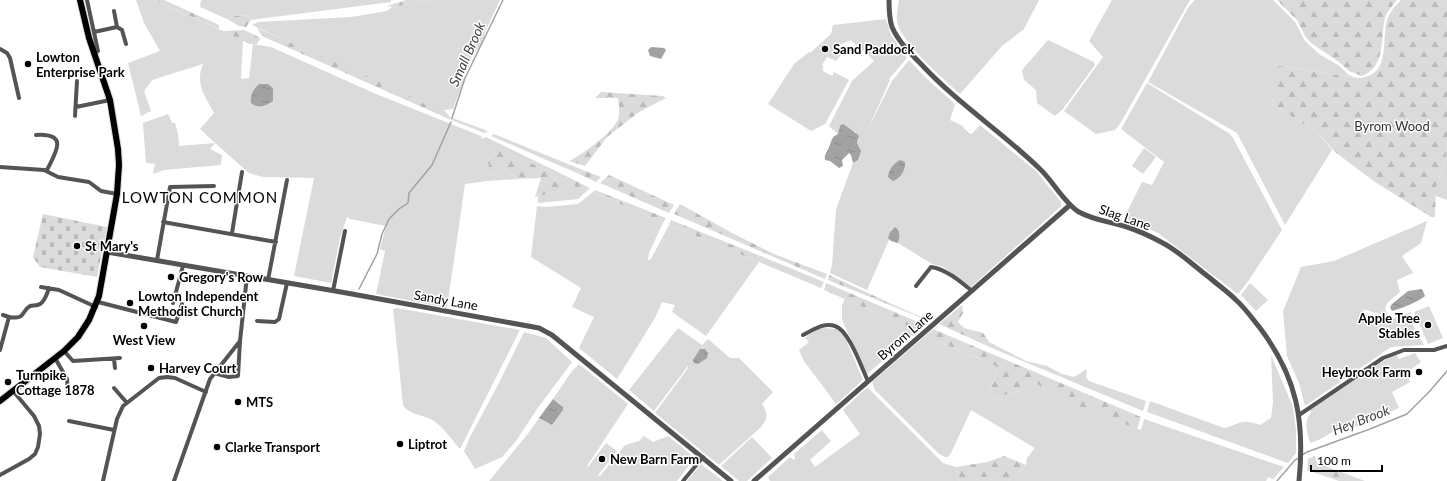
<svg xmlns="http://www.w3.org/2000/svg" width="1447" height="481" viewBox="0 0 1447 481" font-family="Lato,sans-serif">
<defs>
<pattern id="forest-firs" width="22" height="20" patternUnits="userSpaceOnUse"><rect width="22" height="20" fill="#dbdbdb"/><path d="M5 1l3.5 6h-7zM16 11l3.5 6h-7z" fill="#bababa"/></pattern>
<pattern id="cemetery-stones" width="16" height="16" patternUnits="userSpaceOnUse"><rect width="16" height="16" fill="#dbdbdb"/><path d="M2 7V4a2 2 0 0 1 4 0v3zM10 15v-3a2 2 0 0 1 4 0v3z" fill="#bababa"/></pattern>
<pattern id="water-ripples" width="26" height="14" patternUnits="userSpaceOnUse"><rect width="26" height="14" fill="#a2a2a2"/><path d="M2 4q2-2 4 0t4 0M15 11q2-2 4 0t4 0" fill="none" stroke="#8a8a8a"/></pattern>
</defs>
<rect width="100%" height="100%" fill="#fff"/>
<path fill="#dbdbdb" d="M136,0H153L243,40L241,79L249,78L253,44L271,47L376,94L481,136L482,139L486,137L568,177L556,182L555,174L493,147L495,153L487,160L489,166V176L495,173L501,166C506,172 512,174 518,179L487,181L465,184L447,308L376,294L385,251L380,249L386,226L350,219L347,217L340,238L331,283L294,276L314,178L263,177L249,173L215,143L210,149L222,155L221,165L164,170L153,174L155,164L146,163L143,123L168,114L172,123H175L178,133L179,146L215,143L200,129L214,113C204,95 195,83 203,64L152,80L144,91L151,111L141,116L128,63L160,51L144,23Z
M201,0H391V2L251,20L246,15L235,16L227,19L200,7Z
M431,0H500L485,32L483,43L473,55L465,69L463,82L453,109L444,110L450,117L488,131L484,133L449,119L450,117L252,25L258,22L351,17L387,11L392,7Z
M899,0H1039L1024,29L1002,46L960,94C942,77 903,45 897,22C896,15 898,7 899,0Z
M1112,0H1190L1120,124L1115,130L1096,134L1064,111L1103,57L1089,41Z
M1195,0H1273L1295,22L1305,41L1319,54L1338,65L1349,75L1356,78L1276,65L1272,104L1318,133L1332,150L1285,225L1237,133L1148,82L1189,6Z
M886,19L891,35L907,58L889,79L890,80L868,129L892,81L909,60L927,79L955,104L950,120L961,125L969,133L972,134L980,125L1036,171L1061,202V206L1058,209L971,287L943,267L932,264L898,243L900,235L899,231L892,229L889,235V240L867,290L830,273L832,265L836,209L853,163L855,162L859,149L857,143L859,140L856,132L850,130L845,125L840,130L838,134L829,126L852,81L874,61L864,50L862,51L851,40L839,45L846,49L836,61L827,57L822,65L823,66V71L832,76L834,72L849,80L825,124L811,131L768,104L794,64L809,52L810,53L831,34L833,25Z
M1048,40L1094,62L1095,65L1063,109L1055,116L1037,103L1036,90L1024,80L1022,70Z
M1147,83L1230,134L1233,138L1282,230L1249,280L1238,294L1158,233L1124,218L1142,182L1152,185L1164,162L1121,129Z
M494,134L583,170L579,174L491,136Z
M1447,144V200L1436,196V187L1446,159Z
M1144,148L1156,157L1143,174L1132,166Z
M570,185L588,190L578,199L538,203V196L559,191Z
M593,192L663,223L649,253L648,261L651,259L669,225L759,262L763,257L824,282L821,288L759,262L706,336L672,312L675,305L662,302L655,318L617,379L579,348L594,317L572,307L581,288L531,257L537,206L546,207L578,204Z
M1427,221L1421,243L1402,256L1413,273L1397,280L1400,292L1387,303L1385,309L1389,317L1363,309L1365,313L1388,320L1411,312V321L1424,345L1391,347L1305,406L1299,383L1287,356L1283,311L1301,267L1334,261Z
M1250,283L1268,300L1256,311L1241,295Z
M845,299L918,331L867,374L842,320V305Z
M1429,306L1443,338L1428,344L1414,312Z
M397,308L520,330L460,449C451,439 441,423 428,418C418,414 409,414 403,405L393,309Z
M678,328L702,345L708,339L730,358H739L773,392L762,404C768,414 768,418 761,427L719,465L655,413L688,368V366L654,411L629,390Z
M822,328L837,329L845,337L863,380L836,404L804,361L799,350L809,342L805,338L814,331Z
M524,332L546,338L572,362L537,409L516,441L502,457L475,469L464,451L470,437L499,383Z
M925,336L996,366L994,378L989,392L994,399L1004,395L1020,391L1031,381L1071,403L1141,430L1144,419L1284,467L1273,479L1268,477L1266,481H1009L1026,465L1027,458L1035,448L971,410L951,453L948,457H945L938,453L875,390L872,382Z
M989,342L1026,361L1047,366L1062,374L1074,377L1087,369L1086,377L1089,381L1146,401L1143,411L994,349Z
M1415,353L1421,362L1406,373L1410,382L1392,392L1399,408L1343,432L1340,427L1321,439L1310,443C1307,432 1303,422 1311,413L1309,409L1359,376L1361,378L1375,371L1373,367L1396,354L1399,359Z
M1271,355L1293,407L1296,430V453L1288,463L1147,412L1150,401L1224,428C1242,424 1239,418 1260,425L1271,418L1273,402Z
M579,364L628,404L587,466L588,467L606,443L617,451L598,475L600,476L625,445L639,441L644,436L653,442L668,436L695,458L677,481H489L527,435L539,418L552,425L563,410L560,404L553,399L572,371Z
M868,388L943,463L956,467L960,481H770L768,477L790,457L794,460L795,458L794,454L822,430L831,441L810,460L815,467L860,434L843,410L864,390Z
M752,437L772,458L747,481H739L721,466Z
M701,464L723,481H687Z"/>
<path fill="url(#forest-firs)" d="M153,0H164L219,25V29Z
M406,0H431L392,7L387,6Z
M1277,0H1397C1393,5 1387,12 1385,18C1380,39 1386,67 1362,76L1349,71L1339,62L1311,43L1305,36L1297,20Z
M1401,0H1447V144L1446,159L1436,187L1435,217H1431L1375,182L1335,152L1318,133L1272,104L1275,65L1356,78C1390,78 1382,46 1386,24C1388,14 1394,7 1401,0Z
M246,15L251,20L246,27L239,26L227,19L235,16Z
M257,28L396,89L450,117L449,119L262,36Z
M244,30L259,37L260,39L257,44H250L223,31Z
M601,92L663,96L666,98L639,112L607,137L585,166L569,161C583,154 608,136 616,123C621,116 619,106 618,98H595Z
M492,146L555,174L556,182L568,177L590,188L588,190L570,185L559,191L535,197L541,178L518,179C512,174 506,172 501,166L495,173L489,176V166L487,160L495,153Z
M583,170L601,177L596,182L579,174Z
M609,175L674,205L669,213L600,183Z
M595,190L666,218L663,223L593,192Z
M680,204L734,234L774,254L827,274L825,279L674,214Z
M671,220L763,257L759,262L669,225Z
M829,275L929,321L828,280Z
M826,283L925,325L918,331L824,290Z
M962,305L963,313L958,322L964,328L983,333L994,349L939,324Z
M933,329L1141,417L1137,429L1071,403L1031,381L1020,391L1004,395L994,399L989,392L994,378L996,366L925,336Z
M1004,456L1026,465L1009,481H960L956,467L987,462Z
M1315,456L1317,463L1365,481H1339L1307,470L1308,459Z"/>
<path fill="url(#cemetery-stones)" d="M43,214L107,227L97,277L40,267L33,257Z"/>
<path fill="url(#water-ripples)" d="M651,47L664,48L666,50L661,59L650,56L648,50Z
M259,84H268L273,88V101C266,105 259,110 251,103C250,95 253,90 259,84Z
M842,124L845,125C850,130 855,131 859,136L857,143L861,151L858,160L853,163L851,155L849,153L842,160L843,166L839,168L830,161L825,160C824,154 827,153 829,147C832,141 831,137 838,134L840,126Z
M900,160L905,162C906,170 900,179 893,181L888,177C889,169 893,164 900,160Z
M895,227C901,231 900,236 898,243L891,241L888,238L890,232Z
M1422,289L1425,296C1420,301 1400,309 1392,311L1390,307L1392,304L1408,291Z
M700,349H705L708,353L707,358L698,364L694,363L693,360Z
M553,399L563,407V410L552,425L539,418Z"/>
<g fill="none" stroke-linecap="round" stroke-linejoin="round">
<path stroke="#a2a2a2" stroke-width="1.5" d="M452,118L465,78L503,0
M359,289L377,254L382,234L389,219L399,209L408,203L409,193L432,165L451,122
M1302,455L1307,452L1370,429L1407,414L1429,392L1447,371
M1277,481L1295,460L1299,458"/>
<g stroke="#dbdbdb" stroke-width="8">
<path id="primary" d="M0,401L64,351L78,337L89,320L99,296L117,194L119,165L118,149L110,100L89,38L80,0"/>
</g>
<path stroke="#545454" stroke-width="4" d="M87,0L98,51L94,54
M117,27L122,30L126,44
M94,32L117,27L114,11
M0,49L7,53L10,58L19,98
M76,107L110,100
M75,116L77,81
M36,135C69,133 56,152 47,170
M0,167L44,170L58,177L89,182L101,191L117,194
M163,222L276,242
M232,233L242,172
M157,260L170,187L214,186
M268,280L287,180
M916,286L931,267C946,269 961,282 972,291
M41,287L59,290L96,307
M333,291L345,231
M98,302L176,322L182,304
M173,303L183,266
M3,315L9,317
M257,321L275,322L279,319L287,283
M803,335C813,330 824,322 835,326C849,330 862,369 868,381
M0,350L9,317C26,320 21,311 30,306C33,305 37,306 40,304C45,301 47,294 49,288
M64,351L73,361L120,358
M55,358L67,379L68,392
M114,359L115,368
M214,373L229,377L238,376L240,341
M114,388L127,403
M1299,415L1383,358L1404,350H1434L1447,346
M69,421L114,430
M0,475L29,459L35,454L38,447L40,434L39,426L34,416L14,392
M103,481L117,419L123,406L159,378L167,377L175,378L206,392
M174,481L210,379L240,341L247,276
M683,481L703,457"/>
<path stroke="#545454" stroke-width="5" d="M889,0C889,9 889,18 892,27C898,41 910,53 921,64C957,103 1002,132 1040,169C1052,180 1065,204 1079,212C1093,220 1111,222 1127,227C1139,231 1150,236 1161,242C1179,251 1194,266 1210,278C1218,285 1228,292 1236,300C1245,308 1252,318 1260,328C1297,377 1305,421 1299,481
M107,252L341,292L539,328L552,335L731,481
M754,481L1070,205"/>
<use href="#primary" stroke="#000" stroke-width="6"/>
</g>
<g fill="#000" stroke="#fff" stroke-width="1.5">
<circle cx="825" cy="49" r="4"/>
<circle cx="28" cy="64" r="4"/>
<circle cx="77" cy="246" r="4"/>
<circle cx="171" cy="277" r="4"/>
<circle cx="130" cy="303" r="4"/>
<circle cx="1428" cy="325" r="4"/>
<circle cx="144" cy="326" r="4"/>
<circle cx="151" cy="368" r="4"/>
<circle cx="1419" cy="372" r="4"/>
<circle cx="8" cy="382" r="4"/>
<circle cx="238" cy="402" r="4"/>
<circle cx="400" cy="444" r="4"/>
<circle cx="217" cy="447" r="4"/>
<circle cx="602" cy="459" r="4"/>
</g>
<g text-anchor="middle" stroke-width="3" stroke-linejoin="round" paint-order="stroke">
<g font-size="13" font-weight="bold" fill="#000" stroke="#fff" text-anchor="start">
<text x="833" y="54">Sand Paddock</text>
<text x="36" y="62">Lowton<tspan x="36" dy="15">Enterprise Park</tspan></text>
<text x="85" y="251">St Mary's</text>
<text x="179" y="282">Gregory's Row</text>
<text x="138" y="301">Lowton Independent<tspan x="138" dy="15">Methodist Church</tspan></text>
<text x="1420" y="323" text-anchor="end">Apple Tree<tspan x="1420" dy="15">Stables</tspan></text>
<text x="144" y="345" text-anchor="middle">West View</text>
<text x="159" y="373">Harvey Court</text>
<text x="1411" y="377" text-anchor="end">Heybrook Farm</text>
<text x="16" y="380">Turnpike<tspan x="16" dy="15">Cottage 1878</tspan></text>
<text x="246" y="407">MTS</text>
<text x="408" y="449">Liptrot</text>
<text x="225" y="452">Clarke Transport</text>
<text x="610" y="464">New Barn Farm</text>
</g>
<g font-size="13" fill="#323232" stroke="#fff">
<text x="1392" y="131">Byrom Wood</text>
</g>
<g font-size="13" fill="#000" stroke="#fff">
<text transform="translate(1125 217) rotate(19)" y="5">Slag Lane</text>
<text transform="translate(446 300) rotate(10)" y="5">Sandy Lane</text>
<text transform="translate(905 335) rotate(-41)" y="5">Byrom Lane</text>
</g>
<g font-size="14" font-style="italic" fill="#434343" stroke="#fff">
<text transform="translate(467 54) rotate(-66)" y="5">Small Brook</text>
<text transform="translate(1361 420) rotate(-21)" y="5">Hey Brook</text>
</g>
<g font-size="15" letter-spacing="1" fill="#000" stroke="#fff">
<text x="200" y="203">LOWTON COMMON</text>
</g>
</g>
<path d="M1311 465v6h71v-6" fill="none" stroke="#000000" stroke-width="2"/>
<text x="1317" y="465" font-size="12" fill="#000000" stroke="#ffffff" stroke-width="3" paint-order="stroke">100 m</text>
</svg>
